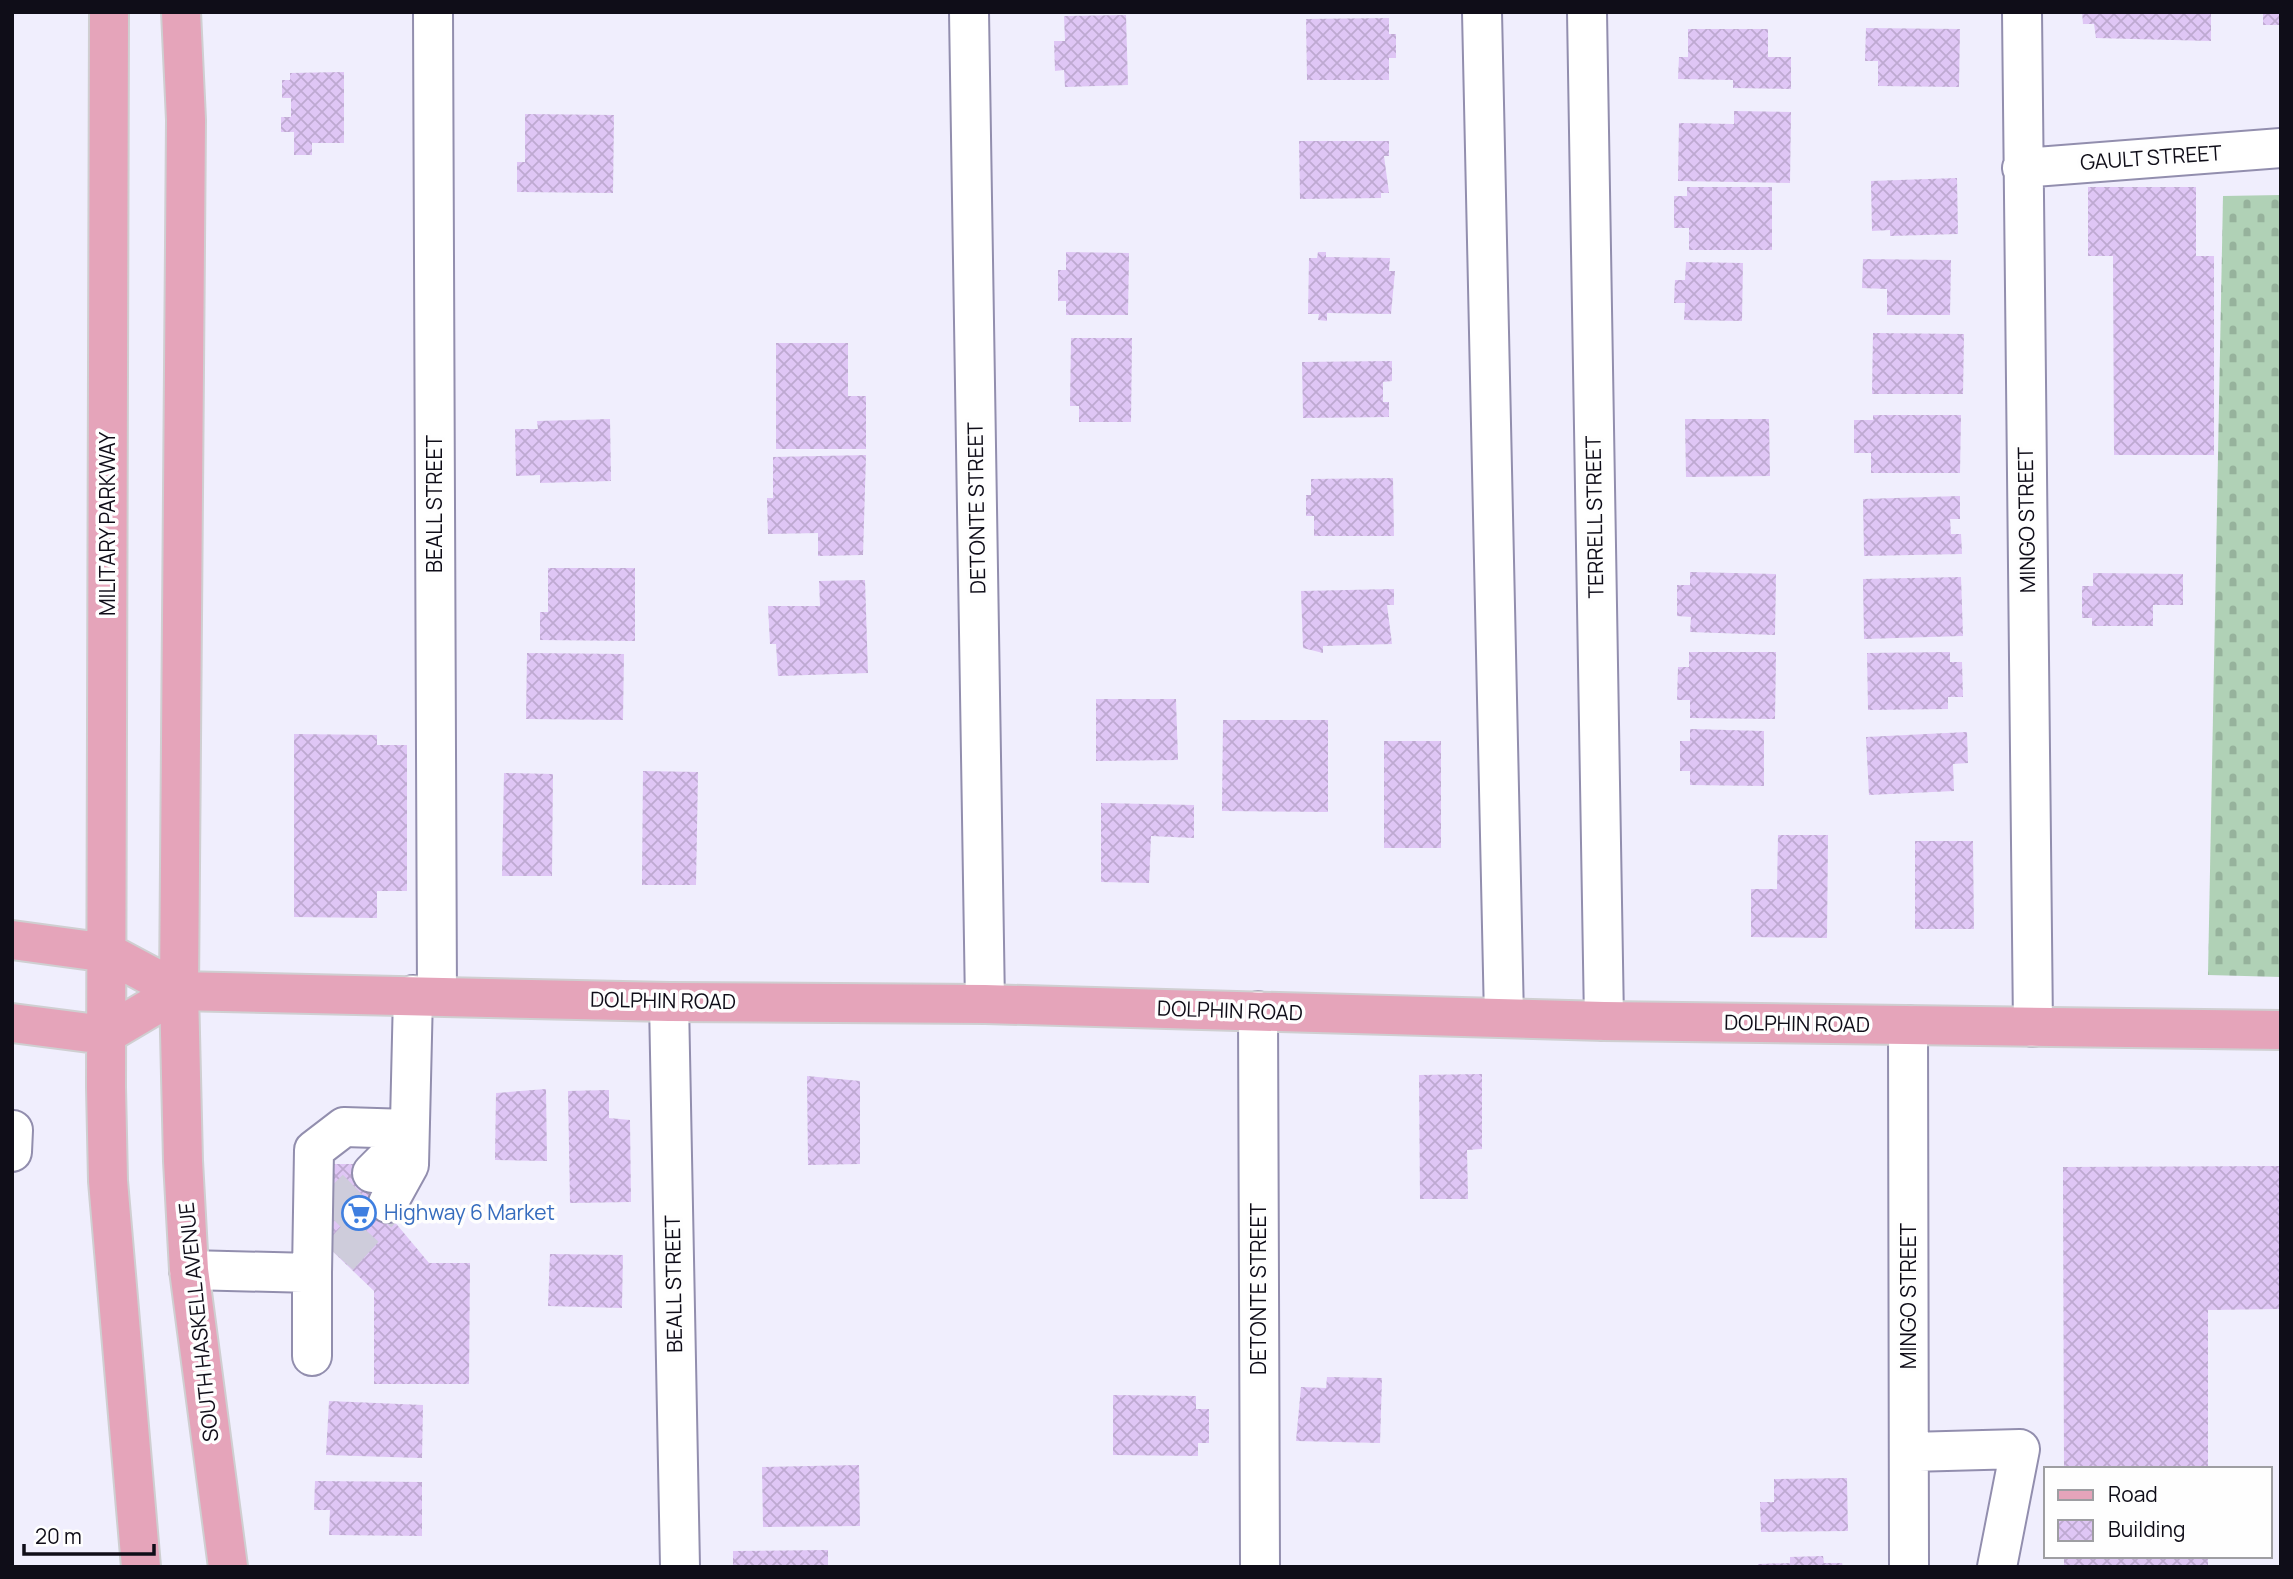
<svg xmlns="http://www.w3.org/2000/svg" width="2293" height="1579" viewBox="0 0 2293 1579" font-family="Manrope,sans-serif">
<defs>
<pattern id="cemetery-stones" width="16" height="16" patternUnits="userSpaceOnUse" patternTransform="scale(1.75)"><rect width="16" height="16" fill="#b0d1b6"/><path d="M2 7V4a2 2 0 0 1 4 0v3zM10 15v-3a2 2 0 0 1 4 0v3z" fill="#96b29c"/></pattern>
<pattern id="building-cross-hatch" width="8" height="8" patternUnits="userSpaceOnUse" patternTransform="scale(1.75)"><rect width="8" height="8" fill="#dfc6f5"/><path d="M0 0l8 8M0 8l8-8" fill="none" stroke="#bea9d1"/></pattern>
</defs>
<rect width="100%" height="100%" fill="#f0eefd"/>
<path fill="url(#cemetery-stones)" d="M2281,195V977L2208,975L2223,196Z"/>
<path fill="url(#building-cross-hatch)" d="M2082,12H2211V41L2096,38L2094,24H2083Z
M2263,12H2281V25H2263Z
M1126,15L1128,85L1065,87L1064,70L1055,71L1054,41H1065L1064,16Z
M1389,18V34H1396V58H1389V80H1307L1306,19Z
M1866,28L1960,29L1959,87L1878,86V61H1865Z
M1688,29H1768V57H1791V89L1733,88V80L1678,79L1679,57H1688Z
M344,72V143H312V155H294V132H281V117H291V98H282V80H290V73Z
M1734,111L1791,112L1790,183L1678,181L1679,123L1734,124Z
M525,114L614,115L613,193L517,192V162H525Z
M1299,141H1389V156H1384L1389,193H1381V198L1300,199Z
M1957,178L1958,234L1890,236V230L1872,231L1871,181Z
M1687,187H1772V250H1689V228H1674V196H1687Z
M2088,187H2196V256H2214V455H2114L2113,256H2088Z
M1066,252L1129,253L1128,315H1066V301H1058V270H1066Z
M1318,252H1326V257L1390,258L1389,271H1395L1391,314L1327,313V321L1318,320L1319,314H1308L1309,258H1317Z
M1863,259L1951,260L1950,315H1887V289L1862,288Z
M1686,262L1743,263L1742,321L1684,320L1685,303H1674L1675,280H1685Z
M1873,333L1964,334L1963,394H1872Z
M1071,338H1132L1131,422H1079V406H1070Z
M776,343H848V396H866V449H776Z
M1392,361V381L1383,382V402H1389V417L1303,418L1302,362Z
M1873,415H1961L1960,473H1871V453H1854V420H1873Z
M610,419L611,481L540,483V475L516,476L515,429H538L537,421Z
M1685,419H1769L1770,476L1686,477Z
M866,455L863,555L818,556V533L768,534L767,498H773V457Z
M1393,478L1394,536H1314V516H1306V495H1311V479Z
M1960,496V519H1950L1951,534H1961L1962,554L1864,556L1863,499Z
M548,568H635V641L540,640V612H548Z
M1690,572L1776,574L1775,635L1690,632L1691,617L1677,616V585H1690Z
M2093,573L2183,574V605H2153V626H2092V618H2082V586H2093Z
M1961,577L1963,636L1864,639L1863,579Z
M865,580L868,673L778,676L776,644H770L768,606H820L819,581Z
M1394,589V605H1387L1392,644L1323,646V653L1303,648L1301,591Z
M1689,652H1776L1775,719L1690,718V700H1677L1678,667H1689Z
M1950,652V662H1962L1963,697H1948V709L1868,710L1867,653Z
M527,653L624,654L623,720L526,719Z
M1096,699H1176L1178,760L1096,761Z
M1223,720H1328V812L1222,811Z
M1690,729L1764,731V786L1690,785V771H1680V741H1690Z
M1967,732L1968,763L1953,764L1954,791L1869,795L1866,737Z
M294,734L377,735V745H407V891H377V918L294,917Z
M1384,741H1441V848H1384Z
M643,771L698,772L696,885H642Z
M504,773L553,774L552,876H502Z
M1101,803L1194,805V838L1151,836L1149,883L1101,882Z
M1778,835H1828L1827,938L1751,937V889H1777Z
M1915,841H1973L1974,929H1915Z
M1482,1074V1149L1467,1150L1468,1199H1420L1419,1075Z
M807,1076L860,1081V1164L808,1165Z
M546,1089L547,1161L495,1160L496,1093Z
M609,1090V1118L630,1120L631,1202L570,1203L568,1091Z
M328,1164H361L388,1214L429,1263H470L469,1384H374V1291L329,1248Z
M2281,1166V1309L2208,1310V1469H2064L2063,1167Z
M550,1254L623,1255L622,1308L548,1306Z
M1327,1377L1382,1378L1380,1443L1296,1441L1301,1387L1326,1388Z
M1113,1395L1196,1396V1409H1209V1443H1198V1456L1113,1455Z
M329,1401L423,1405L422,1458L326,1455Z
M859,1465L860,1526L763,1527L762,1467Z
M1847,1478L1848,1531L1761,1532L1760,1502H1774V1479Z
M315,1481L422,1482V1536L329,1535L330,1510H314Z
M828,1550V1567H733V1551Z
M1823,1556L1824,1563H1842L1843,1567H1758V1564L1790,1563V1557Z
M2064,1556H2208V1567H2064Z"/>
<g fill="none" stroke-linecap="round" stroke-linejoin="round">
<path stroke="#ceccdb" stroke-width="38" stroke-dasharray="38 19" stroke-linecap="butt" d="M329,1215L372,1173
M339,1257L388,1203"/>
<g stroke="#928eae" stroke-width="42">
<path id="minor" d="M433,12L437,996
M969,12L985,1004
M1482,12L1504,1018
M1587,12L1604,1021
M2022,12L2033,1027
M2022,168L2281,148
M669,1002L680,1567
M1258,1011L1260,1567
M1908,1025L1909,1567
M12,1152L13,1130
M372,1173L391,1154L392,1129
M388,1203L409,1165L413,995
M189,1270L312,1273V1356
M312,1273L314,1150L344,1127L409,1129
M1910,1452L2020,1449L1997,1567"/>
</g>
<g stroke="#cfcfd1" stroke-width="42">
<path id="major" d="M109,12L106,1087L108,1181L141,1567
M181,12L186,120L179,991L183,1161L189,1270L228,1567
M12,940L108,953L179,991L669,1002L985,1004L1604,1021L2281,1030
M12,1023L105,1035L179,991"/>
</g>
<use href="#minor" stroke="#fff" stroke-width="38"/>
<use href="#major" stroke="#e5a4ba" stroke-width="38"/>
</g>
<defs>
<g id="supermarket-ring" transform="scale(1.75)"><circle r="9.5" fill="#fefefe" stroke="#3f7fe0" stroke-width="1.5"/><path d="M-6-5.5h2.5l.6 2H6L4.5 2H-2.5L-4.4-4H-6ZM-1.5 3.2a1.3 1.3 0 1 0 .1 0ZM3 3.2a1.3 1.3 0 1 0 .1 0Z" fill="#3f7fe0"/></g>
</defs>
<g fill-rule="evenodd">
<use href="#supermarket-ring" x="359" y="1213"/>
</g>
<g text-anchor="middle" stroke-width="7" stroke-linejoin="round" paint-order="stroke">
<g font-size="21" fill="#0f0d18" stroke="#fefefe">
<text transform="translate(2151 158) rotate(-4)" y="7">GAULT STREET</text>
<text transform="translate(435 504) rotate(-90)" y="7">BEALL STREET</text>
<text transform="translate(977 508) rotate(-91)" y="7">DETONTE STREET</text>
<text transform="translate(1595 517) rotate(-91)" y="7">TERRELL STREET</text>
<text transform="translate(2027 520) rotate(-91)" y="7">MINGO STREET</text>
<text transform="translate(108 524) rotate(-90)" y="7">MILITARY PARKWAY</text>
<text transform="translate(663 1001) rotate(1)" y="7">DOLPHIN ROAD</text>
<text transform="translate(1230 1011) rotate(2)" y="7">DOLPHIN ROAD</text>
<text transform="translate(1797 1024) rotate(1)" y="7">DOLPHIN ROAD</text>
<text transform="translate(674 1284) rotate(-91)" y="7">BEALL STREET</text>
<text transform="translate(1259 1289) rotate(-90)" y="7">DETONTE STREET</text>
<text transform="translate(1909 1296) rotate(-90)" y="7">MINGO STREET</text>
<text transform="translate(199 1322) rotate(-96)" y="7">SOUTH HASKELL AVENUE</text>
</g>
<g font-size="21" fill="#366cbe" stroke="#fefefe" text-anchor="start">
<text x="384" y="1220">Highway 6 Market</text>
</g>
</g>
<rect width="2293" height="1579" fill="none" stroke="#0f0d18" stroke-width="28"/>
<rect x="2044" y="1467" width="228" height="91" fill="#fefefe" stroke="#9e9ea2" stroke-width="2"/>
<rect x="2058" y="1490" width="35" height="10" fill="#e5a4ba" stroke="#9e9ea2" stroke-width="2"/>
<text x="2108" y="1502" font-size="21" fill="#0f0d18">Road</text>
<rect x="2058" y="1520" width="35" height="21" fill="url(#building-cross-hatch)" stroke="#9e9ea2" stroke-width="2"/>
<text x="2108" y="1537" font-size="21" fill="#0f0d18">Building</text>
<path d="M24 1544v10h130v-10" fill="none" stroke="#0f0d18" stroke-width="3.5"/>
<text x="35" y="1544" font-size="21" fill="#0f0d18" stroke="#fefefe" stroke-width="5" paint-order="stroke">20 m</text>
</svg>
